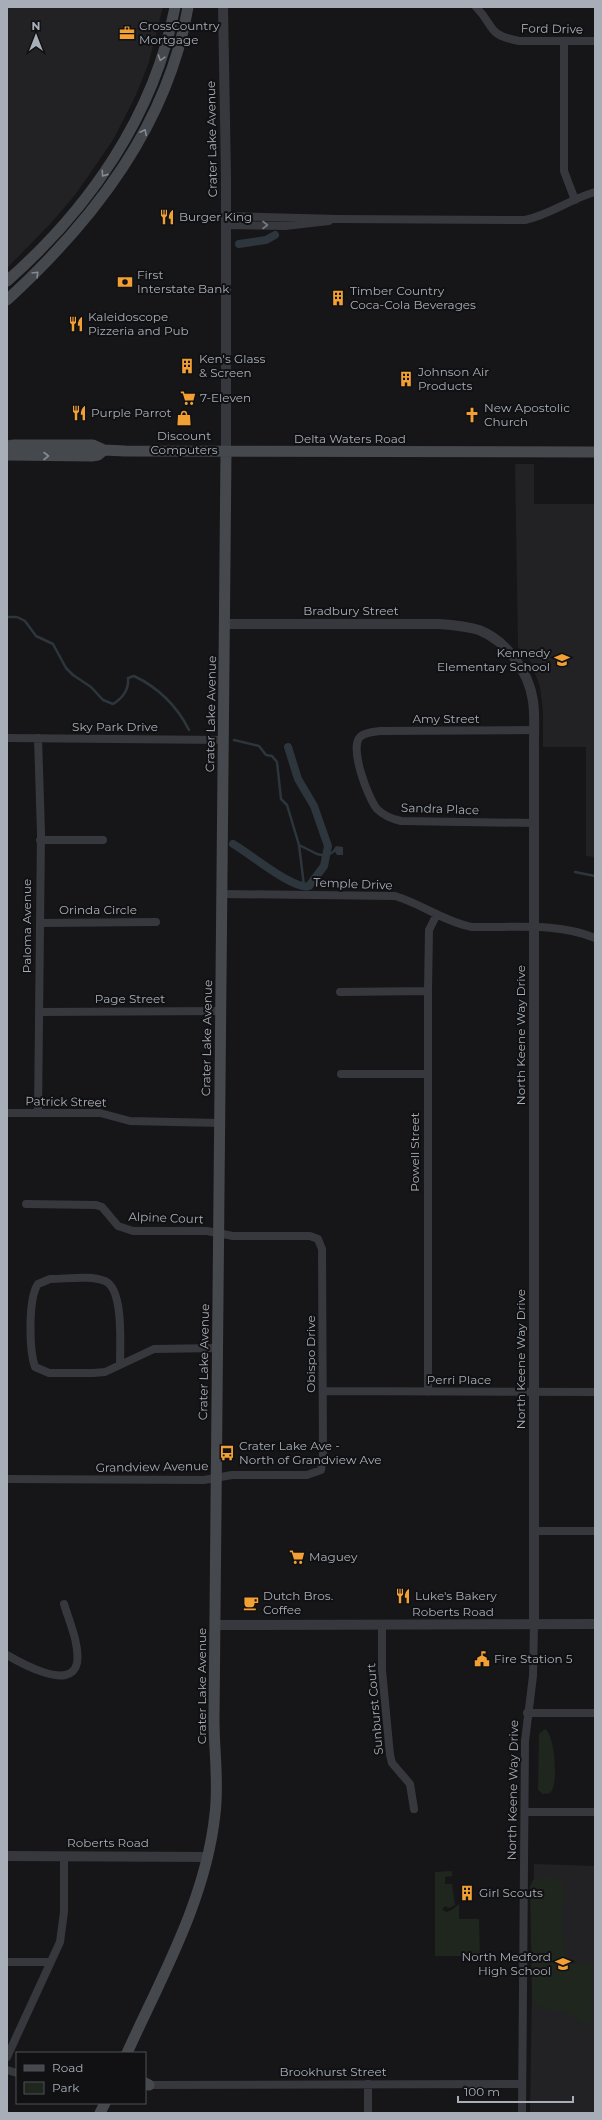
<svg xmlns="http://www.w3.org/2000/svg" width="602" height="2120" viewBox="0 0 602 2120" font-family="Montserrat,sans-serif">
<rect width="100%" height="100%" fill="#161618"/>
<path fill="#222225" d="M7,7H163L149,62L136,95L113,140L75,195L51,223L7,268Z
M515,464H534V504H595V857L586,856V747H543V711L540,687L531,662L518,647Z
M534,1864L595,1866V2113H530Z"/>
<path fill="#1e261e" d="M545,1729C555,1734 559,1786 550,1793L543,1794L538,1790L539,1734Z
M452,1871V1876L445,1877V1884H452L455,1905L449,1908L445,1906L442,1910L447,1912L453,1909L459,1904V1919H479L480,1956H435V1872Z
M542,1878C552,1878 560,1877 564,1887C564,1903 558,1953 571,1964L592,1965L591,2023H582C567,2007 545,2014 532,2001L530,1886L533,1880Z"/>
<path fill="#2c363c" d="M336,846L343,847V855H337L335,852L331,853Z"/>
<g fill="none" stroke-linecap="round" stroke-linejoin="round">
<path stroke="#2c363c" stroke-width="2.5" d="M7,617H17L25,621L36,636L53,644L66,668L73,675L91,687L103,700L113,704C123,698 129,689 128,678L134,676C159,688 177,706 189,730
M234,740L259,746L266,755L272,756L277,762L281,799L287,805L299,845L317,854L326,856L333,852
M299,845L304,886
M575,872L595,876"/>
<path stroke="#2c363c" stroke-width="8" d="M239,244L266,240L275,235
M233,844C248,852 294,891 309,886L324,866L328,846L314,806L298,779L288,747"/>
<path stroke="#37383d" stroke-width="8" d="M476,7C496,27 485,34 519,41H595
M564,41V171L575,200
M226,216L338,219L525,220C550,215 570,199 595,192
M226,225L285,226L329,221
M534,730L380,731C374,732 365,732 360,737C349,748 368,798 377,809C384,816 392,819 401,821L535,823
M7,738L223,740
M38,738L41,833L38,1113
M40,840H103
M222,894L395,896C422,904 445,922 472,927C513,928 557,922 595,938
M40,923L156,922
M340,992L428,991
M39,1012L221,1011
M341,1074H427
M7,1113H100L130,1121L220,1123
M50,1279C67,1279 90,1275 105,1281C124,1289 120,1346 120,1365L105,1372L93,1373H49L35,1367C29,1350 28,1298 38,1284Z
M120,1365L154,1349L218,1348
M323,1391L595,1392
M428,1392V991L429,930L437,914
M7,1479L204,1480L232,1475H307L321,1470L323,1455L322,1249L318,1239L310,1236H233L207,1231H133L118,1226L102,1207L96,1205L26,1204
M534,1531H595
M382,1625V1670L390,1755L392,1763L410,1784L414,1809
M7,1655C19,1662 71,1692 77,1663C80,1645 69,1621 64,1604
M527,1713H595
M525,1812H595
M7,1962H50
M7,2057L60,1942L64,1912V1856
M7,2070L17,2073
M368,2084V2113
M145,2085L521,2084
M522,2113L525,1741L533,1676L534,1624"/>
<path stroke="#37383d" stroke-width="10" d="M223,7L226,176V452
M225,624H439C453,625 466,626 479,630C507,641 529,672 533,701C535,714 534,728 534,741V1624
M215,1625L595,1624
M7,1856L208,1857"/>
<path stroke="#45484d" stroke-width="11" d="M7,281C89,209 154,116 175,7
M7,300C93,221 168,125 188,7
M7,446L14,445H93L104,450L125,451L595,452
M7,455L92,456L98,455L104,450
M127,2053C162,1976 206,1899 215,1814C219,1782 214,1751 214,1720L226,452
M145,2083L149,2085
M100,2113L105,2103"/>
</g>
<defs><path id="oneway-chevron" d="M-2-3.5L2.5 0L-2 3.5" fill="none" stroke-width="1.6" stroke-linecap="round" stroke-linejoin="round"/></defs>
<g stroke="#858a93">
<use href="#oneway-chevron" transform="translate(161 58) rotate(108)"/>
<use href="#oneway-chevron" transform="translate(144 132) rotate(-63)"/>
<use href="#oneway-chevron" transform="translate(104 174) rotate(125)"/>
<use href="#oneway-chevron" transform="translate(36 274) rotate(-45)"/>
<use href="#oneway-chevron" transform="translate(46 456)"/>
</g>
<use stroke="#757981" href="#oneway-chevron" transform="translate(265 225)"/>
<defs>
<g id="office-bare" transform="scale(1.2)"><path d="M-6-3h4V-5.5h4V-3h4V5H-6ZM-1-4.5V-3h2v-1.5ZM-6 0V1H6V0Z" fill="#f2a034" stroke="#111113" stroke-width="2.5" paint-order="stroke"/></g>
<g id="restaurant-bare" transform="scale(1.2)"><path d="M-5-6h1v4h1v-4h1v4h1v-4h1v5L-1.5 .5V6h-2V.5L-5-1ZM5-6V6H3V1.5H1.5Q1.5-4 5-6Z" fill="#f2a034" stroke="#111113" stroke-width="2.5" paint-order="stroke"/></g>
<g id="bank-bare" transform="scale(1.2)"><path d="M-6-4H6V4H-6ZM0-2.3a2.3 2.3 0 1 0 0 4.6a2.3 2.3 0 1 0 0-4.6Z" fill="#f2a034" stroke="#111113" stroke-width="2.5" paint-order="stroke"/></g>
<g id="building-bare" transform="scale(1.2)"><path d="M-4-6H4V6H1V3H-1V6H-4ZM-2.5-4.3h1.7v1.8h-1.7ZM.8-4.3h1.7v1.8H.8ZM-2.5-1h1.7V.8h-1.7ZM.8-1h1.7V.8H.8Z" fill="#f2a034" stroke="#111113" stroke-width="2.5" paint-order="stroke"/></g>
<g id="supermarket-bare" transform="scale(1.2)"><path d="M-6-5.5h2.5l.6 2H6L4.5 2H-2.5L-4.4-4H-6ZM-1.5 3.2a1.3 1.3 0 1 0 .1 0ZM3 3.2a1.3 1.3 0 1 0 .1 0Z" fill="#f2a034" stroke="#111113" stroke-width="2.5" paint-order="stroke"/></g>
<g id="church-bare" transform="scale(1.2)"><path d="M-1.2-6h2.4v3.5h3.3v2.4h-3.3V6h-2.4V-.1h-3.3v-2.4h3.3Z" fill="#f2a034" stroke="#111113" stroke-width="2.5" paint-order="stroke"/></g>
<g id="shop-bare" transform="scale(1.2)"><path d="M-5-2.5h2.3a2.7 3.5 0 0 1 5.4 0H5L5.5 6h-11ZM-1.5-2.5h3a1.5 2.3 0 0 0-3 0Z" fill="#f2a034" stroke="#111113" stroke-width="2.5" paint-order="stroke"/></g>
<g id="school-bare" transform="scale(1.2)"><path d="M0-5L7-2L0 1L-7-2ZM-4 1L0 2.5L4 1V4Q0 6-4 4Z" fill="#f2a034" stroke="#111113" stroke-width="2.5" paint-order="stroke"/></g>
<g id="bus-bare" transform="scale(1.2)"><path d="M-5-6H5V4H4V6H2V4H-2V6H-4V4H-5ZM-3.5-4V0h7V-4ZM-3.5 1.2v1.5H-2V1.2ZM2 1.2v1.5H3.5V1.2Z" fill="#f2a034" stroke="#111113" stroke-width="2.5" paint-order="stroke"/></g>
<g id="cafe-bare" transform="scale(1.2)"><path d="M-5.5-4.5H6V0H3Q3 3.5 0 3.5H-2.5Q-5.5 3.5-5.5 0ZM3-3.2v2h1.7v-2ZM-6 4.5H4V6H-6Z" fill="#f2a034" stroke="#111113" stroke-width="2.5" paint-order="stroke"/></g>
<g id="civic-bare" transform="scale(1.2)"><path d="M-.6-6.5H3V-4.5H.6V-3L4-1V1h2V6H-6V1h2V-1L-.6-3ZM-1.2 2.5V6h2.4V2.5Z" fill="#f2a034" stroke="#111113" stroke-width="2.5" paint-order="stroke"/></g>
</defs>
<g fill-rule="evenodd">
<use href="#office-bare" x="127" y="33"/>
<use href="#restaurant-bare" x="167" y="217"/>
<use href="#bank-bare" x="125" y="282"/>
<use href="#building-bare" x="338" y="298"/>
<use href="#restaurant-bare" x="76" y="324"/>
<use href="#building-bare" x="187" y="366"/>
<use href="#building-bare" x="406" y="379"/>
<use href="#supermarket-bare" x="188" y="398"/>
<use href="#restaurant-bare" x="79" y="413"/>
<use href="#church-bare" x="472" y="415"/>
<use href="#shop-bare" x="184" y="418"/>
<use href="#school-bare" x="562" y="660"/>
<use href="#bus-bare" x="227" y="1453"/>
<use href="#supermarket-bare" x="297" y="1557"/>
<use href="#restaurant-bare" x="403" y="1596"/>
<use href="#cafe-bare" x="251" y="1603"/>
<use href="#civic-bare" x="482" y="1659"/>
<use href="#building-bare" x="467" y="1893"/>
<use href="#school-bare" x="563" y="1964"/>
</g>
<g text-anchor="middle" stroke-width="4" stroke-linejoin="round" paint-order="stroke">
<g font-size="12" fill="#a8aeb8" stroke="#111113" text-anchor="start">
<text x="139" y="30">CrossCountry<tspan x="139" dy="14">Mortgage</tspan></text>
<text x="179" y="221">Burger King</text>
<text x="137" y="279">First<tspan x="137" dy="14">Interstate Bank</tspan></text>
<text x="350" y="295">Timber Country<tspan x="350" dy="14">Coca-Cola Beverages</tspan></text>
<text x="88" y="321">Kaleidoscope<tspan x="88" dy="14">Pizzeria and Pub</tspan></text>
<text x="199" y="363">Ken's Glass<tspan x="199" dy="14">&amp; Screen</tspan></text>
<text x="418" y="376">Johnson Air<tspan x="418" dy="14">Products</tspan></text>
<text x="200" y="402">7-Eleven</text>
<text x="484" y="412">New Apostolic<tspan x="484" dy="14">Church</tspan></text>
<text x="91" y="417">Purple Parrot</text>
<text x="184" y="440" text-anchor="middle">Discount<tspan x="184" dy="14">Computers</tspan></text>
<text x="550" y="657" text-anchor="end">Kennedy<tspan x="550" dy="14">Elementary School</tspan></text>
<text x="239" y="1450">Crater Lake Ave -<tspan x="239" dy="14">North of Grandview Ave</tspan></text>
<text x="309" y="1561">Maguey</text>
<text x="263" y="1600">Dutch Bros.<tspan x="263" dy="14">Coffee</tspan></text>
<text x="415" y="1600">Luke's Bakery</text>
<text x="494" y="1663">Fire Station 5</text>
<text x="479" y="1897">Girl Scouts</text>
<text x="551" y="1961" text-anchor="end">North Medford<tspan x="551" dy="14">High School</tspan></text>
</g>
<g font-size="12" fill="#a8aeb8" stroke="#111113">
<text transform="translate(552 29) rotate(1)" y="4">Ford Drive</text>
<text transform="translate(212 139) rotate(-91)" y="4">Crater Lake Avenue</text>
<text x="350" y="443">Delta Waters Road</text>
<text x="351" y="615">Bradbury Street</text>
<text transform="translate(211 714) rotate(-89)" y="4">Crater Lake Avenue</text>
<text x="446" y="723">Amy Street</text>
<text x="115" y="731">Sky Park Drive</text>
<text transform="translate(440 809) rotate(2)" y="4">Sandra Place</text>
<text transform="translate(353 884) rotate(2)" y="4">Temple Drive</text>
<text x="98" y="914">Orinda Circle</text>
<text transform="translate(27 926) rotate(-90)" y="4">Paloma Avenue</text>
<text x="130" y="1003">Page Street</text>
<text transform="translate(521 1035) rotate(-90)" y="4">North Keene Way Drive</text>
<text transform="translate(207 1038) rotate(-89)" y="4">Crater Lake Avenue</text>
<text transform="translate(66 1102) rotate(1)" y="4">Patrick Street</text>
<text transform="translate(415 1152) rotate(-90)" y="4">Powell Street</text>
<text transform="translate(166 1218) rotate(2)" y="4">Alpine Court</text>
<text transform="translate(311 1354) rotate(-90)" y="4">Obispo Drive</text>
<text transform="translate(521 1359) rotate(-90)" y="4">North Keene Way Drive</text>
<text transform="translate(204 1362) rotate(-89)" y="4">Crater Lake Avenue</text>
<text x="459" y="1384">Perri Place</text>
<text transform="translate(152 1467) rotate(-1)" y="4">Grandview Avenue</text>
<text x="453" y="1616">Roberts Road</text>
<text transform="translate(202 1686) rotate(-90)" y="4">Crater Lake Avenue</text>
<text transform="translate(375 1709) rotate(-95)" y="4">Sunburst Court</text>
<text transform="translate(513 1790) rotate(-89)" y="4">North Keene Way Drive</text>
<text x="108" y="1847">Roberts Road</text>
<text x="333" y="2076">Brookhurst Street</text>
</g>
</g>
<rect width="602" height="2120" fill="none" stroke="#a8aeb8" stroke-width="16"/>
<rect x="16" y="2052" width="130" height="52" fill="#111113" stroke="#4d5055"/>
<rect x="24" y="2065" width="20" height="6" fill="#45484d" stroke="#4d5055"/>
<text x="52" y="2072" font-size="12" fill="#a8aeb8">Road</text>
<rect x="24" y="2082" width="20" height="12" fill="#1e261e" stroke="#4d5055"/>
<text x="52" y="2092" font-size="12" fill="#a8aeb8">Park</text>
<g transform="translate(36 36)" stroke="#111113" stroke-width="3" paint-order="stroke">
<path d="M0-3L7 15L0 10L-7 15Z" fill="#a8aeb8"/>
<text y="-6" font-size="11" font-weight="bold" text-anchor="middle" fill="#a8aeb8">N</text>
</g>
<path d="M458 2096v6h115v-6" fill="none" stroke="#a8aeb8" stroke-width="2"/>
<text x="464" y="2096" font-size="12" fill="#a8aeb8" stroke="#111113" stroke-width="3" paint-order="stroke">100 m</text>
</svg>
